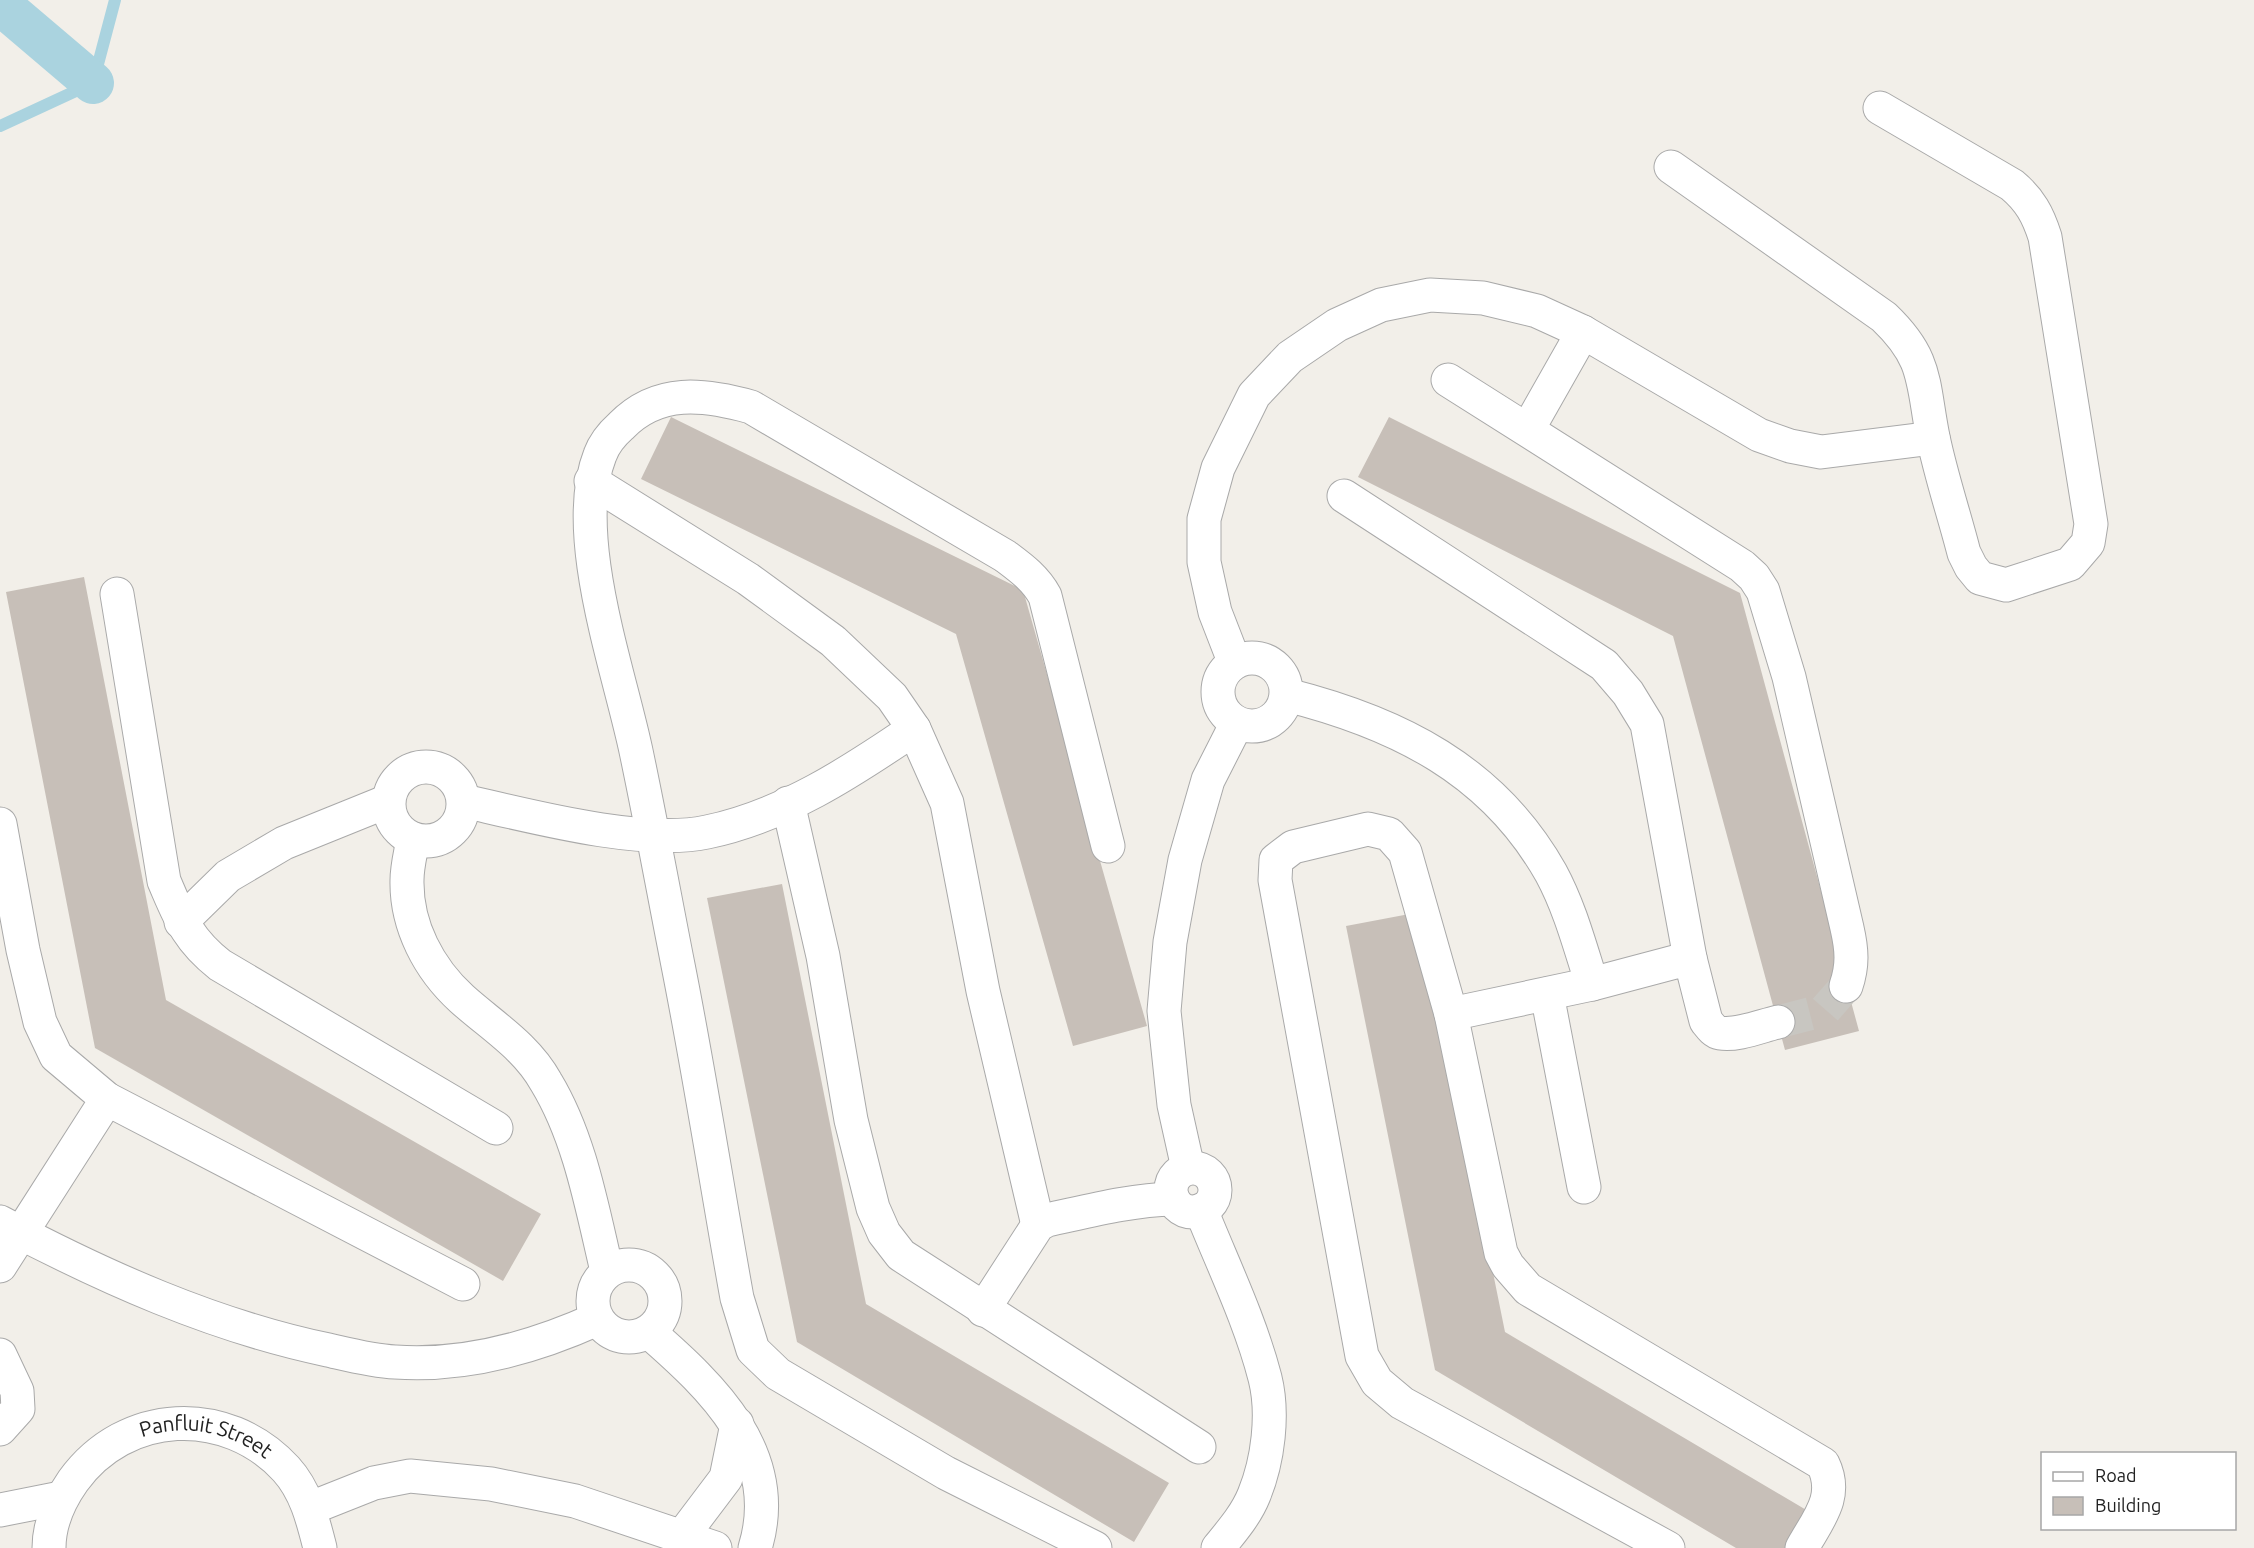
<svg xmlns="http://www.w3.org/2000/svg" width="2254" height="1548" viewBox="0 0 2254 1548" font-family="Ubuntu,sans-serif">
<rect width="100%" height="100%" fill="#f2efe9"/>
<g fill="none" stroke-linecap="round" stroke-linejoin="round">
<path stroke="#aad3df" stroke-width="12" d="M0,126L93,83L115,0"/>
<path stroke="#aad3df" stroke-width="42" d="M0,4L93,83"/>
</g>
<path fill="#c7bfb8" d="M671,417L1023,590L1147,1026L1073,1046L956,634L641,479Z
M1389,417L1740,593L1859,1031L1785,1050L1673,636L1358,477Z
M84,577L166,1000L541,1214L503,1281L95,1048L6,592Z
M782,884L866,1304L1169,1483L1134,1542L797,1342L707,898Z
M1420,912L1505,1332L1808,1511L1786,1548H1736L1435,1370L1346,926Z"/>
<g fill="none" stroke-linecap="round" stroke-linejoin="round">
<path stroke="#c8c6c1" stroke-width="33" stroke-dasharray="33 16" stroke-linecap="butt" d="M1778,1022L1825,1010L1846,986"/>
<g stroke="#a9a9a9" stroke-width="35">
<g id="street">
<path d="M1671,167L1884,317C1928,359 1922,382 1933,437C1941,476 1954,514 1964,553L1971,567L1980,578L2006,585L2070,564L2088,543L2091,524L2045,237C2038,215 2030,200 2012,185L1880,108"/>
<path d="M1448,380L1742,566L1754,577L1763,591L1789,677L1847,928C1852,950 1853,965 1846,986"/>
<path d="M1528,429L1583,332"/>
<path d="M591,481L748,579L833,641L892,697L914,729L947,803L983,991L1038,1225"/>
<path d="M1344,496L1604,665L1628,693L1647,724L1690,958"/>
<path d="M117,594L164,881C180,918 187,939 220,965L496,1128"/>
<circle cx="1252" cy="692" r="34"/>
<path d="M1234,661L1215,612L1204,562V519L1218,468L1254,395L1290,357L1337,325L1381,305L1430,295L1483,298L1537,311L1583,332L1759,435L1790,446L1821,452L1933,438"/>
<path d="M1287,695C1398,723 1493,770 1551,873C1570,908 1580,947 1592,984"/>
<circle cx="426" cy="804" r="37"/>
<path d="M464,801C530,816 642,846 707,832C784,816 851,772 914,729"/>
<path d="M788,803L823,956L851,1120L873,1208L884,1233L901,1255L1199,1447"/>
<path d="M0,824L23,950L40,1022L56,1056L107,1099L463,1284"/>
<path d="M413,839C411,852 407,866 407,880C406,926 429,969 462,999C492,1026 526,1046 546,1082C580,1138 592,1208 607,1271"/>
<path d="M181,922L228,876L284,843L388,801"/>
<path d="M1547,994L1584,1187"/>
<path d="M1451,1014L1592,984L1690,958L1706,1021C1710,1026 1714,1032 1720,1033C1737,1036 1761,1026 1778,1022"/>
<path d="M1188,1168L1174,1105L1164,1011L1170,942L1185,860L1208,780L1237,723"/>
<circle cx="1193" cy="1190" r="22"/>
<path d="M1201,1210C1223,1265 1250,1320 1265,1378C1274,1414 1268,1461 1254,1495C1246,1515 1231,1532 1218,1548"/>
<path d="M0,1222C104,1277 213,1326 328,1350C350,1355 373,1361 395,1362C465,1367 535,1347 597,1319"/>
<circle cx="629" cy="1301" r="36"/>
<path d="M0,1266L107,1099"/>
<path d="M983,1310L1038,1225L1047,1220C1089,1211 1130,1200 1173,1199"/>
<path d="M649,1332C712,1387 784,1454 755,1548"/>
<path d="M0,1355L17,1391L18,1409L0,1429"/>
<path d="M311,1508L374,1483L410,1476L491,1484L575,1501L715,1548"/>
<path d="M0,1510L61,1498"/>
<path d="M683,1535L726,1478L737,1424"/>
<path id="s1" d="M49,1548C49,1523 59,1501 73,1481C125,1409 226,1404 286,1469C306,1491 313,1520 320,1548"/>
<path d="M1095,1548L946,1473L778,1374L753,1350L737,1298C717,1187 700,1076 678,965C664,894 651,822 636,751C619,670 569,533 600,455C604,444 612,434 621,426C658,388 704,394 751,407L1005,556C1021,568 1035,578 1045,596L1108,846"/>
<path d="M1668,1548L1402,1403L1377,1382L1362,1356L1275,880L1276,860L1293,847L1368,829L1389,834L1405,852L1451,1014L1501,1253L1508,1266L1528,1289L1823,1464C1839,1497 1818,1519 1802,1548"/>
</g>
</g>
<use href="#street" stroke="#fff" stroke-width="33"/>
</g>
<g text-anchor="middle" stroke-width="6" stroke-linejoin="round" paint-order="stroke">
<g font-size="21" fill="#222" stroke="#fff">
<text dy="7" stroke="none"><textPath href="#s1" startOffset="226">Panfluit Street</textPath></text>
</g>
</g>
<rect x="2041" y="1452" width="195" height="78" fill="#ffffff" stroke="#a7a7a7" stroke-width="1.5"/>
<rect x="2053" y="1472" width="30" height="9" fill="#ffffff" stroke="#a7a7a7" stroke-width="1.5"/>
<text x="2095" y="1482" font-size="18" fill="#222222">Road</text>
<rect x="2053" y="1497" width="30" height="18" fill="#c7bfb8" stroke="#a7a7a7" stroke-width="1.5"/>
<text x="2095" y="1512" font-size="18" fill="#222222">Building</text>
</svg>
